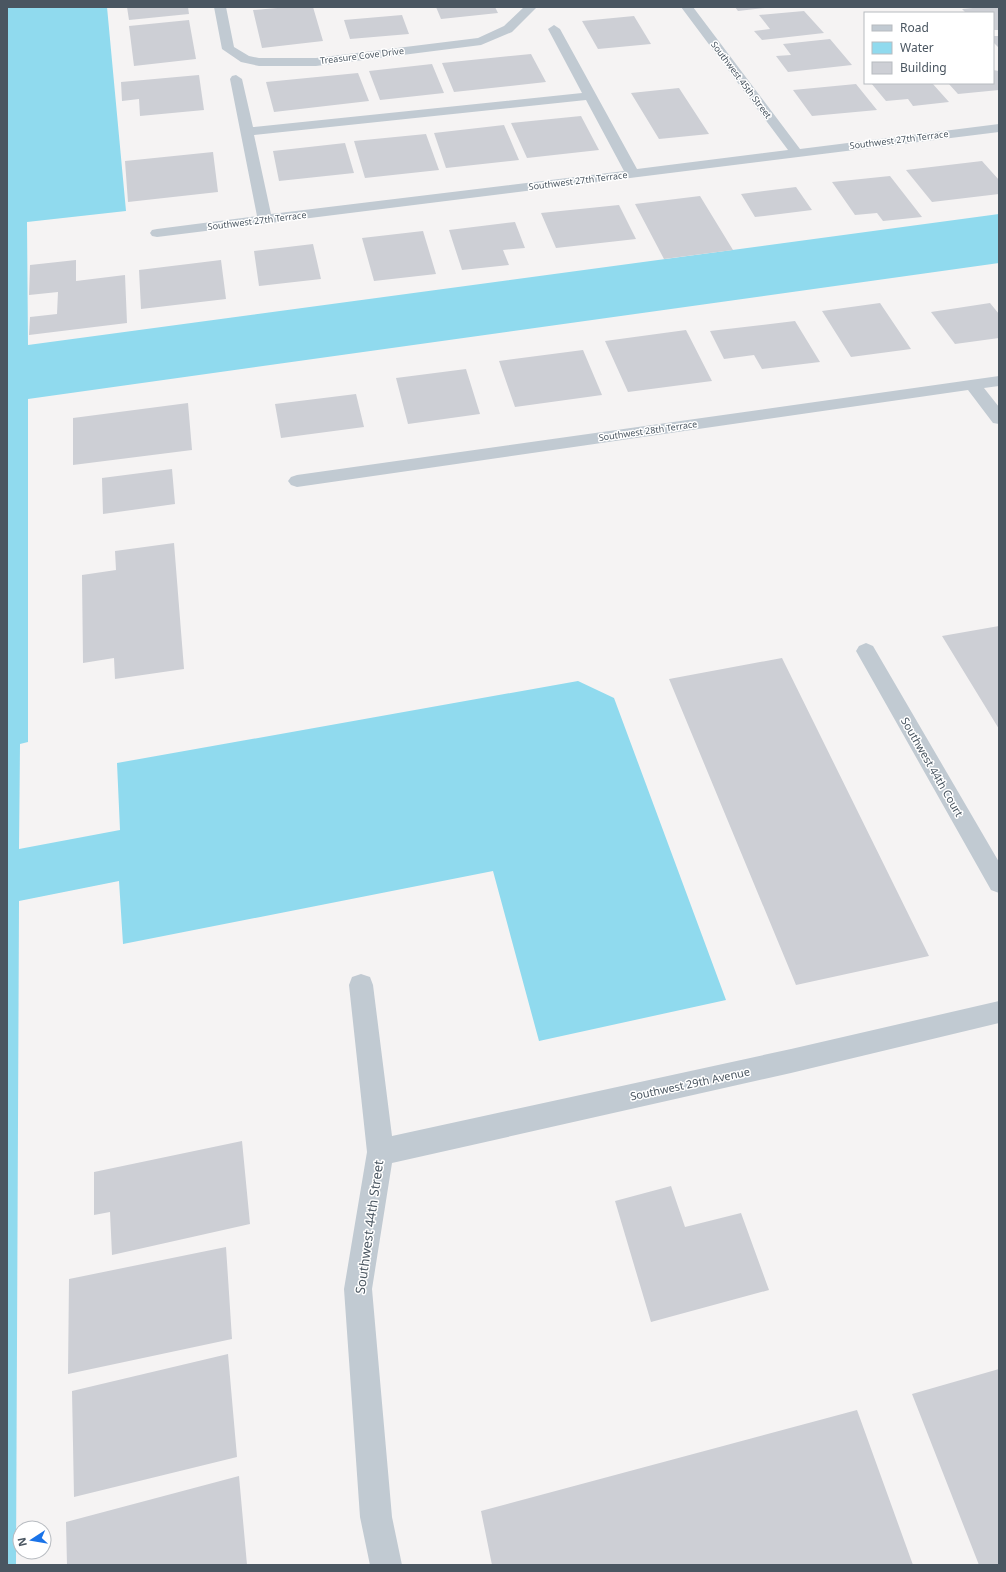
<svg xmlns="http://www.w3.org/2000/svg" width="1006" height="1572" viewBox="0 0 1006 1572" font-family="'Noto Sans',sans-serif">
<rect width="100%" height="100%" fill="#f5f3f3"/>
<path fill="#90daee" d="M7,7H107L126,211L27,222L28,345L999,214V263L28,399V742L20,744L19,849L120,830L117,763L578,681L614,698L726,1000L539,1041L493,871L123,944L119,881L19,901L16,1565H7Z"/>
<path fill="#cdcfd5" d="M127,7H188L189,14L129,20Z
M289,7H313L323,41L262,48L253,10Z
M436,7H495L498,13L441,19Z
M735,7H765V8L738,11Z
M984,7H999V30H993V13H966L962,9Z
M804,11L824,33L762,40L754,31L770,29L759,15Z
M402,15L409,34L350,39L344,20Z
M634,16L651,44L598,49L582,21Z
M189,20L196,59L134,66L129,26Z
M993,36H999V48L993,42Z
M830,39L852,65L788,72L776,56L791,55L783,44Z
M531,54L546,82L454,92L442,63Z
M432,64L444,93L380,100L369,71Z
M993,70L999,71V90L958,94L948,83H993Z
M358,73L369,101L274,112L266,82Z
M199,75L204,110L140,116L139,99L122,101L121,82Z
M871,83H932L949,102L913,106L908,99L886,101Z
M856,84L877,110L812,116L793,90Z
M679,88L709,134L659,139L631,93Z
M581,116L599,150L527,158L511,123Z
M504,125L519,160L446,168L434,133Z
M426,134L439,170L365,178L354,141Z
M345,143L354,173L279,181L273,151Z
M213,152L218,192L128,202L125,161Z
M982,161L999,180V194L932,202L906,170Z
M890,176L922,217L883,221L877,213L855,215L832,182Z
M796,187L812,210L755,217L741,194Z
M700,196L733,250L664,259L635,204Z
M619,205L636,239L556,248L541,213Z
M515,222L525,248L503,250L509,265L462,270L449,230Z
M423,231L436,274L374,281L362,238Z
M313,244L321,279L259,286L254,251Z
M76,260V281L125,275L127,323L29,335L30,317L57,314L58,292L29,295L30,265Z
M221,260L226,299L141,309L139,270Z
M880,303L911,349L851,357L822,311Z
M990,303L999,314V338L955,344L931,312Z
M795,321L820,362L762,369L754,355L724,359L710,331Z
M686,330L712,381L628,392L605,341Z
M583,350L602,395L515,407L499,361Z
M466,369L480,414L408,424L396,378Z
M356,394L364,427L281,438L275,404Z
M188,403L192,450L73,465V418Z
M172,469L175,504L103,514L102,478Z
M174,543L184,669L115,679L114,658L83,663L82,575L116,570L115,551Z
M999,626V729L942,636Z
M782,658L929,956L796,985L669,679Z
M242,1141L250,1224L112,1255L110,1212L94,1215V1172Z
M671,1186L685,1227L741,1213L769,1290L651,1322L615,1201Z
M226,1247L232,1339L68,1374L69,1279Z
M228,1354L237,1457L74,1497L72,1391Z
M999,1369V1565H979L912,1394Z
M857,1410L913,1565H492L481,1511Z
M239,1476L247,1565H67L66,1522Z"/>
<g fill="none" stroke-linecap="round" stroke-linejoin="round">
<path fill="#c1cad2" fill-rule="evenodd" d="M214,7H226L234,47L249,56L259,58H316L478,38L504,26L524,7H537L512,32L481,45L316,66H259L241,62L222,49Z
M681,7H693L800,149L999,124V132L157,237L152,236L150,233L152,230L157,229L257,216L230,79L232,76L236,75L242,79L253,127L582,93L548,29L554,25L560,29L637,169L788,150ZM586,100L624,171L271,214L254,135Z
M999,376V386L984,388L999,407V424L993,423L968,390L297,487L291,485L288,481L291,477L297,475Z
M866,643L873,646L999,862V893L991,890L856,651L859,646Z
M361,974L370,977L373,985L392,1136L791,1049L999,1001V1023L791,1073L392,1163L372,1289L392,1517L402,1565H370L360,1517L344,1289L367,1152L349,985L352,977Z"/>
</g>
<g text-anchor="middle" stroke-width="3" stroke-linejoin="round" paint-order="stroke">
<g font-size="9" fill="#4a5661" stroke="#fff">
<text transform="translate(362 56) rotate(-7)" y="3">Treasure Cove Drive</text>
<text transform="translate(741 80) rotate(53)" y="3">Southwest 45th Street</text>
<text transform="translate(899 140) rotate(-7)" y="3">Southwest 27th Terrace</text>
<text transform="translate(578 181) rotate(-7)" y="3">Southwest 27th Terrace</text>
<text transform="translate(257 221) rotate(-7)" y="3">Southwest 27th Terrace</text>
<text transform="translate(648 431) rotate(-8)" y="3">Southwest 28th Terrace</text>
</g>
<g font-size="11" fill="#4a5661" stroke="#fff">
<text transform="translate(932 767) rotate(60)" y="4">Southwest 44th Court</text>
<text transform="translate(690 1084) rotate(-12)" y="4">Southwest 29th Avenue</text>
</g>
<g font-size="13" fill="#4a5661" stroke="#fff">
<text transform="translate(369 1227) rotate(-82)" y="5">Southwest 44th Street</text>
</g>
</g>
<rect width="1006" height="1572" fill="none" stroke="#4a5661" stroke-width="16"/>
<rect x="864" y="12" width="130" height="72" fill="#ffffff" stroke="#b7bbc0"/>
<rect x="872" y="25" width="20" height="6" fill="#c1cad2" stroke="#b7bbc0"/>
<text x="900" y="32" font-size="12" fill="#4a5661">Road</text>
<rect x="872" y="42" width="20" height="12" fill="#90daee" stroke="#b7bbc0"/>
<text x="900" y="52" font-size="12" fill="#4a5661">Water</text>
<rect x="872" y="62" width="20" height="12" fill="#cdcfd5" stroke="#b7bbc0"/>
<text x="900" y="72" font-size="12" fill="#4a5661">Building</text>
<g transform="translate(32 1540) rotate(258)"><circle r="19" fill="#ffffff" stroke="#b7bbc0"/>
<path d="M0-3L7 15L0 10L-7 15Z" fill="#1a73e8"/>
<text y="-6" font-size="11" font-weight="bold" text-anchor="middle" fill="#4a5661">N</text>
</g>
</svg>
